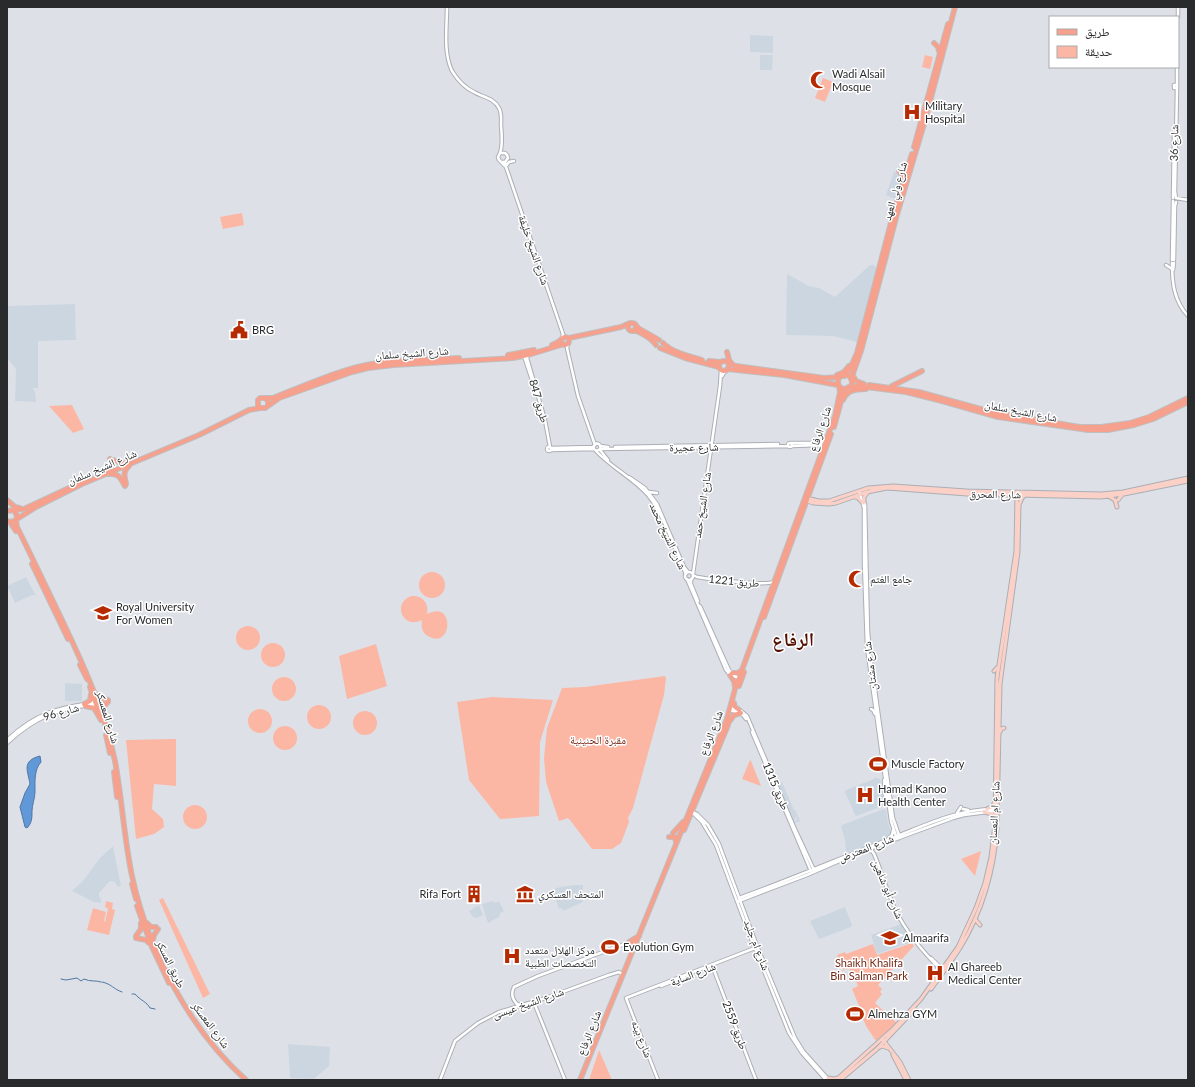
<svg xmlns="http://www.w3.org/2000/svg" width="1195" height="1087" viewBox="0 0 1195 1087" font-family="Lato,'Noto Naskh Arabic',sans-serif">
<rect width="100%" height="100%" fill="#dde1e7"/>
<path fill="#ccd6e1" d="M750,35L773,36V53L750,52Z
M760,55H773L772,70H760Z
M894,171L902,176L895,199L886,195Z
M870,265H874L877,269L857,342L833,336L786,335L787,274L809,286L819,288L835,297Z
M75,304L76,340L38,341V388H33L34,391H35L36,402L15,401L16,369L7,358V306Z
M26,577L36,596L32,595L15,603L7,586Z
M65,683L82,684V701H65Z
M875,777L880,779L885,803L884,805L857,816L855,815L845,792L846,790L874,779Z
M782,782L794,810H795L798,816L795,817V821L797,820L796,818L798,816L800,821L795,823L778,784Z
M884,809L886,810L888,822L891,832L888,838L848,852L846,851L845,840L841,827L842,825Z
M113,846L121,886L118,887L115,882L110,881L99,893V896L101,900V903L94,902L72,891L83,881L100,858Z
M573,885H583V902L563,911L562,908L559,909L553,891L556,888Z
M493,901L495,903L499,901L504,911L500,913L499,917L488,923L482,904Z
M479,905L483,915L477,918L473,917L469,911Z
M845,907L852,925L851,927L819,939L810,921Z
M901,924L911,942L877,954L871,935Z
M288,1044L330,1047L329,1066L314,1079L290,1078Z"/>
<path fill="#fcb6a4" d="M925,55L933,57L930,69L922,67Z
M823,78L833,82L825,102L815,98Z
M242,213L244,225L223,229L220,217Z
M72,405L84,429L73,433L49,406Z
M419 585a13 13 0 1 1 26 0a13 13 0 1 1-26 0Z
M411,596C423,595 429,603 427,614C456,599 452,651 428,636C422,633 421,626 422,620C404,630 391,604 411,596Z
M236 638a12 12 0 1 1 24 0a12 12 0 1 1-24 0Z
M261 655a12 12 0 1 1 24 0a12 12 0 1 1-24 0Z
M376,644L387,686L347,699L339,656Z
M665,676L666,678L664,695L633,808L628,818L629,822L621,843L612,849H592L570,820L568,818L559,821L546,782L544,758L547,728L562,688L585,687Z
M272 689a12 12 0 1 1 24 0a12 12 0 1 1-24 0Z
M492,697L553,700L540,742L539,816L500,819L469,780L457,702Z
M307 717a12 12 0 1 1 24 0a12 12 0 1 1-24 0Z
M248 721a12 12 0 1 1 24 0a12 12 0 1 1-24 0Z
M353 723a12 12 0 1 1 24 0a12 12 0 1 1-24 0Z
M273 738a12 12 0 1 1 24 0a12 12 0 1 1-24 0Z
M176,739V786L154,784L152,809L163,819L164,827L154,834L136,839L126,740Z
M750,760L751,761L761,786L742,779Z
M183 817a12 12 0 1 1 24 0a12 12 0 1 1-24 0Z
M981,851L975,876L961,859Z
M163,898L210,994L203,998L159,900Z
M106,901L113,903L112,909L115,910L109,935L87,930L93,908L106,912L104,921L105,922L108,909L105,907Z
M912,943L914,946L878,985L882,989L880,992L882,994L875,1003L897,1023L876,1041L866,1026L862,1017L863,1015L852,989L858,986L854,977H853L849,968L843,970L837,955L845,952L846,954L873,944L877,955Z
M599,1050L612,1080H589Z"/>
<path fill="#6198d8" stroke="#5077a4" d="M40,756L41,762C34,770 35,781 35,792C35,798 32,805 32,811C32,818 32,823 27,828L25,827L20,807L25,793L30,784C28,771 21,761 40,756Z"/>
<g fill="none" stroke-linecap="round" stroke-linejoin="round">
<path stroke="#5077a4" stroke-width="1" d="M61,979L66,980L77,978L81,981L84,979C90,982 96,980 101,982
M102,982C112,984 113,989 122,992
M132,994H135C140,1000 147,1002 150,1008L155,1009
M7,999V1001
M7,1007V1008"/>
<g stroke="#abafb5" stroke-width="4.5">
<path id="tertiary" d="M447,7C447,27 443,52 452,71C457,79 465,88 474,92C482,97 494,98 499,108C502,113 501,120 501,126C502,135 503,144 500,153
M1178,17V7
M1177,67V86
M1174,85H1177V88H1174Z
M1177,88L1175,192L1176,198L1188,200
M502,162H505L508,158L507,155L505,153H500L498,157L499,160L505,166
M505,162L506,167L563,334L562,338
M506,166L509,162L514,161
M1173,198L1174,135
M1172,260L1173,201
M1174,260L1175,206L1176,202
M1172,263C1172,283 1174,301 1188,316
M1166,265L1172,269
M1173,270L1174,263
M568,343L567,348L578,396L595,445
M528,355L527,358L545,420L550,447
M524,356L532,380
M722,376L725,371
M788 445a2 2 0 1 1 4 0a2 2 0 1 1-4 0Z
M791,443H821L825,440
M593.5 447a3.5 3.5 0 1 1 7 0a3.5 3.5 0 1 1-7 0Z
M601,446L608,447
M792,446L821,445L823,448
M547 449a2 2 0 1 1 4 0a2 2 0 1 1-4 0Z
M615,447L778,444
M551,448L594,447
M600,449L788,446
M551,450L594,449
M600,450L608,460
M596,451C612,468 633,478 648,495C663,513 676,552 686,574
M629,477L645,488L657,504L684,567L688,572
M859,491L864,508V563L867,647L891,821L897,839
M649,492L657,493
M865,504L868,631L870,654L893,818L900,838
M685 576a4 4 0 1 1 8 0a4 4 0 1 1-8 0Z
M693,574L720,386L721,370
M693,575L697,577C709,579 765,586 773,582
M687,579L726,670L730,675L740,678
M691,579V584L698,601
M700,606L729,670L732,673
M730,708L741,711L747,716L794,827L814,870
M871,709L873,710L875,714
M730,710L741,713L746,719
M752,732L811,871
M7,740C37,712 58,708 96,702
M7,743C36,716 57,709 96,704
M884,780L885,796L888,800
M963,809L968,810
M691,811L697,814L708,825L719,844L757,946L795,1038L803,1051L829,1080
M693,813L702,822L716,845L750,936L789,1033L802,1053L826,1080
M957,813L961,807
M888,839L892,835L893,830
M868,851H872L874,854C882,872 887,892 896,911C907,934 924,953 942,971
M739,898C789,880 838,859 887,840C922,827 958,808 996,809
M739,901L807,875L853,855L953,818L964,815L995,811
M931,958L942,969
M712,965L756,1080
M661,986L684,977
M536,1000L535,1005L565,1080
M520,1005L517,1004C512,999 511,993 514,987L538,976L630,942
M440,1080L455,1041L478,1023L499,1012L546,998L609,975L619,972L622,974
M658,1080L626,998L755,948"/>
</g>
<g stroke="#abafb5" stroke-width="5">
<path id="secondary" d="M855,497L858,498L863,503
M1110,497L1115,500L1117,507
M806,498L819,501H829L868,488L893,486L967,491L1101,494L1123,492L1188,478
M805,500L813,503L829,504L836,503L867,492L887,488L967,494L1101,497L1124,494L1188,481
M1118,500L1122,495
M864,503V497L868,492
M1019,505L1022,498L1025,495
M994,671L998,667
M1000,732L1001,729L1004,728
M987,809L993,806L995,801
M984,812L992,814L994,819
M997,821L1000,684L1018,552L1019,504
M975,919L980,925
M938,967L939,975
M931,989C941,975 951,962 960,948C982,912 994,870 997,828
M883,1040L900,1062L909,1080
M878,1048L882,1046L888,1048
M893,1055L906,1080
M828,1078L834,1079L838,1078
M836,1080L894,1028L921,999L958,947L976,908L985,883L991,857L995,824L997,678L1016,551L1017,492
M840,1080L877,1049L915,1009"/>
</g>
<g stroke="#bfbfc0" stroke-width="6">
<path id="primary" d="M934,43L938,47L939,51
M914,147L948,24
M899,171L902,175L904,180
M628 327a4 4 0 1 1 8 0a4 4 0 1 1-8 0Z
M635,324L638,328L659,340
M634,330C641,332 652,339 656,345
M561 341a4 4 0 1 1 8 0a4 4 0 1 1-8 0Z
M569,338L621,327L630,323
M663,343C673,353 689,356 702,360
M552,345L558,342L562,339
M660,348L685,358L719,367
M727,352L729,360L732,364
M508,355L534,350
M709,361L720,362
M719 366a5 5 0 1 1 10 0a5 5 0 1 1-10 0Z
M728,363L736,366L824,378L840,377
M727,369L784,375L838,385
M852,374L856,381L864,384
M837,375L844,372L849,366
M838 382a7 7 0 1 1 14 0a7 7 0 1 1-14 0Z
M844,376L850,369L857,353L893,215L912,154
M851,379L861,351L896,218L924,124L955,7
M869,385L919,392L995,413L1080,427H1101L1130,423L1149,417L1188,398
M892,386L922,371
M849,387L858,386L906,392L942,401L998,417L1088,430H1108L1134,425L1153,419L1188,402
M266,398H273C304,386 345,367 378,363C405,359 432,360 459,358
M843,400C847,390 856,389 866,389
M268,405V401L265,398H260L258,400V406L261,408H265L279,398L352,372L368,368L394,365L513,358L528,355L564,344
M834,427L843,394L847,388
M113,460L121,463L129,462
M108,470L113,465L110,459
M110,474C119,473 121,479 125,486
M126,484C125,477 122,472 129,466
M7,500L15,507L20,508
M14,510L24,509L84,481
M7,511L14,510L17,516L16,520L11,522L7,521
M17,519L36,507L82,484L199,435L249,410L260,408
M16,520L17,527C32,557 47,589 62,620C84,666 104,710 115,761C122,799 124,838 132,876C148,950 189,1029 246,1080
M10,522L16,531
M32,564L68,639
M764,617L831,434
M80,665L87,679
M732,673H738L742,670
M730,675L734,681L735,687
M739,686L744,672
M90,687L99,713
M96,694L100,698L108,700V702L104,706V713
M734,703L735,707L739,710
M84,704L90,701L91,694
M85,706L94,708L101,720
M729,722L734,715L741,713
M106,735L110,753
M114,772L117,797
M684,830L728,725
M673,833L683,822
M669,837H675L676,842
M132,884L136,899
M137,906L152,947L169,983
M147,923L151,927H156
M136,936L141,929V923
M136,938L146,940L149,943
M153,940L154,935L158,929
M632,940L639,936
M629,942L633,944V948
M580,1080L727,719L735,689L835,416L840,392L839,386"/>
</g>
<use href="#tertiary" stroke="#fff" stroke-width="2.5"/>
<use href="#secondary" stroke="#fad0c7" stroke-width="3"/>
<use href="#primary" stroke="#f5a18e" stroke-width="4"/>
</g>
<defs>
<g id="mosque-bare" transform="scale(1.38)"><path d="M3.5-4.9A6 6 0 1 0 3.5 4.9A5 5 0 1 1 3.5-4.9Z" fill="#b52a00" stroke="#fff" stroke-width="2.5" paint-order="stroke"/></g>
<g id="hospital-bare" transform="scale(1.38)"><path d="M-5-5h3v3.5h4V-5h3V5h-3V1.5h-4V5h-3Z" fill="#b52a00" stroke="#fff" stroke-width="2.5" paint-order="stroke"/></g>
<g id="civic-bare" transform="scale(1.38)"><path d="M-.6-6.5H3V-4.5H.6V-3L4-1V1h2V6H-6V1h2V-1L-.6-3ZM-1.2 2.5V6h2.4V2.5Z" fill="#b52a00" stroke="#fff" stroke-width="2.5" paint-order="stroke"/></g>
<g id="university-bare" transform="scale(1.38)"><path d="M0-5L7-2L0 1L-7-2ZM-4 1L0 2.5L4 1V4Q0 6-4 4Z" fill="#b52a00" stroke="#fff" stroke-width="2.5" paint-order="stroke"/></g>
<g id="stadium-bare" transform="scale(1.38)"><path d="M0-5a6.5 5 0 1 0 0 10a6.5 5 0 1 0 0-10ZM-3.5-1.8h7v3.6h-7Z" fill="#b52a00" stroke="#fff" stroke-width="2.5" paint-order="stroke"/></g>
<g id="building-bare" transform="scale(1.38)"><path d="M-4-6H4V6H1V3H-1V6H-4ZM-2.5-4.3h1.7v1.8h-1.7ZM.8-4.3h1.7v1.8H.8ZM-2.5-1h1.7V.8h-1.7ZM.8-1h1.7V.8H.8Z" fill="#b52a00" stroke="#fff" stroke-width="2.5" paint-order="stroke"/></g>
<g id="museum-bare" transform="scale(1.38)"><path d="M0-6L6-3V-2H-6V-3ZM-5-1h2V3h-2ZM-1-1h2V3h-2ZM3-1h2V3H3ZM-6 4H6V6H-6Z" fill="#b52a00" stroke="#fff" stroke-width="2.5" paint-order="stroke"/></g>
</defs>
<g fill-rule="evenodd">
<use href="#mosque-bare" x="819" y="80"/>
<use href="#hospital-bare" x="912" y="112"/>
<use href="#civic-bare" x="239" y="330"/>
<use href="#mosque-bare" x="857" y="579"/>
<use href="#university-bare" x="103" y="613"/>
<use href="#stadium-bare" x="878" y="764"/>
<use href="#hospital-bare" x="865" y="795"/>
<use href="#building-bare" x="474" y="894"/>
<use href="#museum-bare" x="525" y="894"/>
<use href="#university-bare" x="890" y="938"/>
<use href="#stadium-bare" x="610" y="947"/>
<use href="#hospital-bare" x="512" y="956"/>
<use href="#hospital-bare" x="935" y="973"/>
<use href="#stadium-bare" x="855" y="1014"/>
</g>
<g text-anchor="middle" stroke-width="3" stroke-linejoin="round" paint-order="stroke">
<g font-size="11" fill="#292a2c" stroke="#fff" text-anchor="start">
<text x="832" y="78">Wadi Alsail<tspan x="832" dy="13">Mosque</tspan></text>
<text x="925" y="110">Military<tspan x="925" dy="13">Hospital</tspan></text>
<text x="252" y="334">BRG</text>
<text x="870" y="583">جامع الغتم</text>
<text x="116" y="611">Royal University<tspan x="116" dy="13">For Women</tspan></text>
<text x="891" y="768">Muscle Factory</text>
<text x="878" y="793">Hamad Kanoo<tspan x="878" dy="13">Health Center</tspan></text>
<text x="461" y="898" text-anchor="end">Rifa Fort</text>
<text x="538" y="898">المتحف العسكري</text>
<text x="903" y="942">Almaarifa</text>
<text x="623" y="951">Evolution Gym</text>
<text x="525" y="954">مركز الهلال متعدد<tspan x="525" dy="13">التخصصات الطبية</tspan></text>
<text x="948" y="971">Al Ghareeb<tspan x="948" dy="13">Medical Center</tspan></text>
<text x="868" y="1018">Almehza GYM</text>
</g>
<g font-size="11" fill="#292a2c" stroke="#fff">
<text transform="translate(1174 143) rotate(-89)" y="4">شارع 36</text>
<text transform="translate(895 191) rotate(-74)" y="4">شارع ولي العهد</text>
<text transform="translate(534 250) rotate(71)" y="4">شارع الشيخ خليفة</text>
<text transform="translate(412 353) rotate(-4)" y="4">شارع الشيخ سلمان</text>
<text transform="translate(539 401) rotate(74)" y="4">طريق 847</text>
<text transform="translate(1021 411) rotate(11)" y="4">شارع الشيخ سلمان</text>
<text transform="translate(820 429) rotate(-71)" y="4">شارع الرفاع</text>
<text transform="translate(694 447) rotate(-1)" y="4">شارع عجيرة</text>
<text transform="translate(102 467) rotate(-23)" y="4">شارع الشيخ سلمان</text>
<text transform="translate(995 494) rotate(1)" y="4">شارع المحرق</text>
<text transform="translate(702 505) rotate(-81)" y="4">شارع الشيخ حمد</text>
<text transform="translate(668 536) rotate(65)" y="4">شارع الشيخ محمد</text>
<text transform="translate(734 581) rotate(5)" y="4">طريق 1221</text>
<text transform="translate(870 666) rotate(-97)" y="4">شارع مشتان</text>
<text transform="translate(61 712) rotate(-16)" y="4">شارع 96</text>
<text transform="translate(108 717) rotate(73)" y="4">شارع المعسكر</text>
<text transform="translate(711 733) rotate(-69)" y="4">شارع الرفاع</text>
<text transform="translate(776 786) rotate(67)" y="4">طريق 1315</text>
<text transform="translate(994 813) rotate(-87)" y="4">شارع ام النعسان</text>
<text transform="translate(866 848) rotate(-21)" y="4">شارع المعترض</text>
<text transform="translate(888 889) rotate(67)" y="4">شارع أبو شاهين</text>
<text transform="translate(757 945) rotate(69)" y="4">شارع ام جليد</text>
<text transform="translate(171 964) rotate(64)" y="4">طريق المسكر</text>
<text transform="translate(693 974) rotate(-21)" y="4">شارع الساية</text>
<text transform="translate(528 1003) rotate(-19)" y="4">شارع الشيخ عيسى</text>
<text transform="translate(211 1025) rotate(53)" y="4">شارع المعسكر</text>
<text transform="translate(735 1025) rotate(69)" y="4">طريق 2559</text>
<text transform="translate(589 1033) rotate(-68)" y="4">شارع الرفاع</text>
<text transform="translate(642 1039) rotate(69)" y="4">شارع بينه</text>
</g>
<g font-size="11" fill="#752815" stroke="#fff">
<text x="598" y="744">مقبرة الحنينية</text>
<text x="869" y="967">Shaikh Khalifa<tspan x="869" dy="13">Bin Salman Park</tspan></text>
</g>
<g font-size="19" font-weight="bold" fill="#531002" stroke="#fff">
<text x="793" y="646">الرفاع</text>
</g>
</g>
<rect width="1195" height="1087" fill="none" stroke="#292a2c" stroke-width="16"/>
<rect x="1049" y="16" width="130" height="52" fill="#ffffff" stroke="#a9aaab"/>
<rect x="1057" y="29" width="20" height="6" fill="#f5a18e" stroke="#a9aaab"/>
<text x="1085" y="36" font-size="12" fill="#292a2c">طريق</text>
<rect x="1057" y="46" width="20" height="12" fill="#fcb6a4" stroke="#a9aaab"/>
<text x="1085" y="56" font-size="12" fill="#292a2c">حديقة</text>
</svg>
